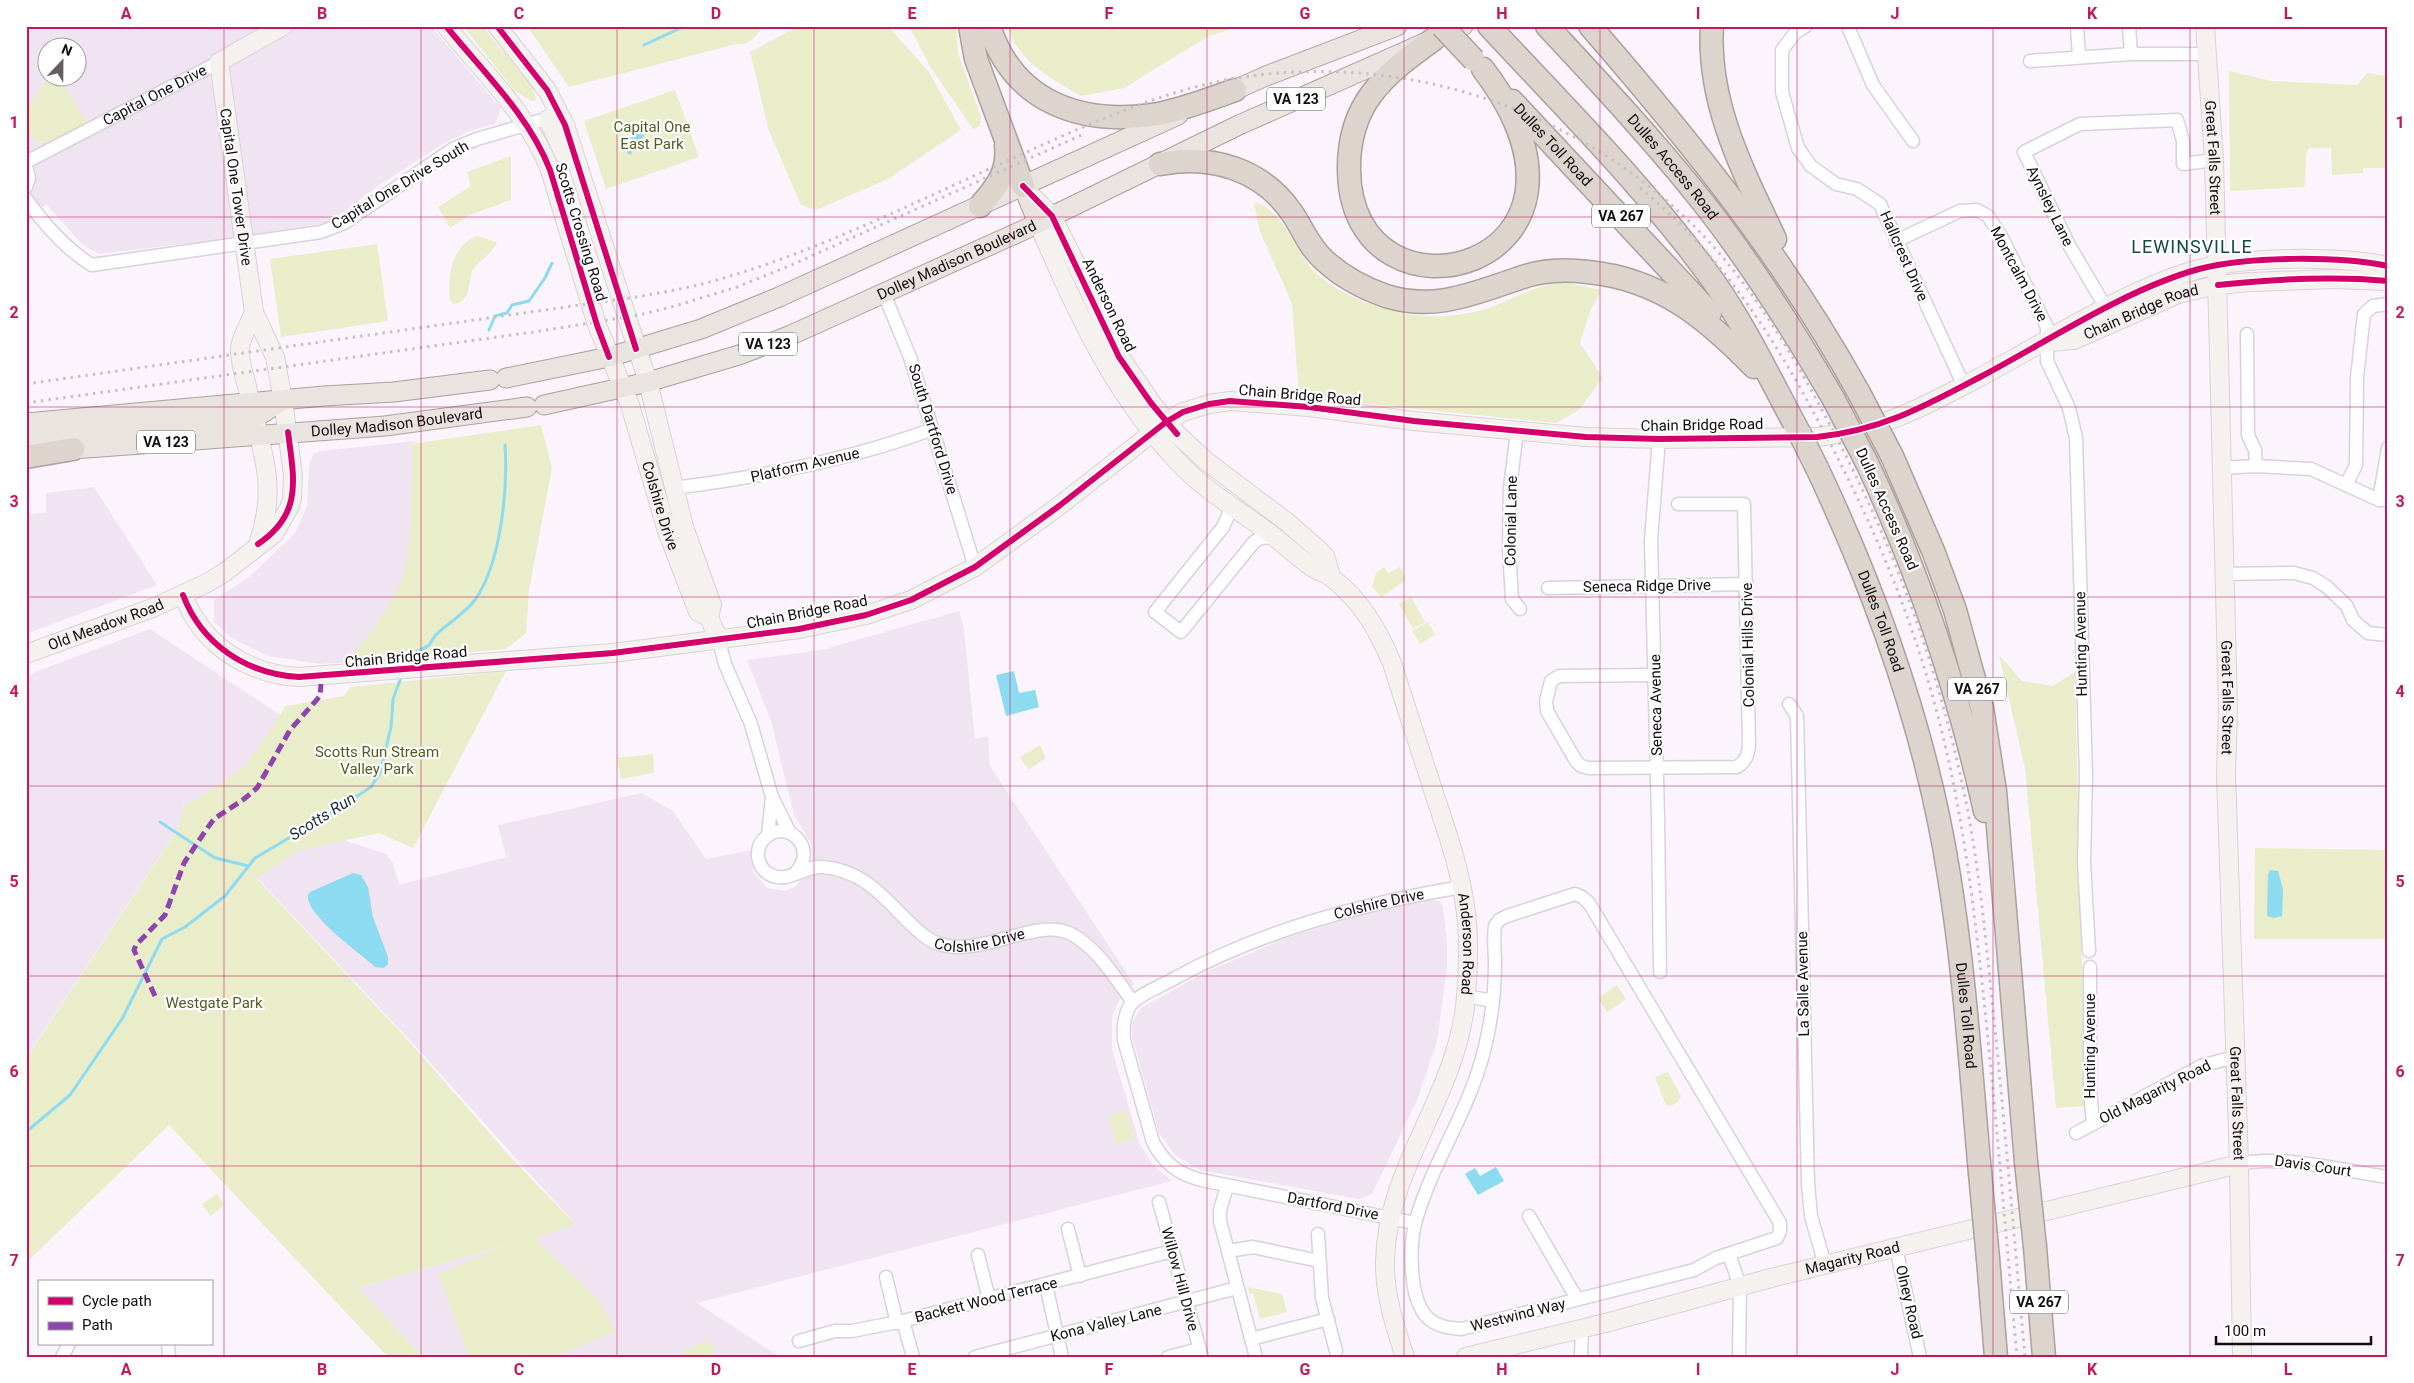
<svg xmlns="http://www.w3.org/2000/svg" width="2414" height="1383" viewBox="0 0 2414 1383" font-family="Roboto,sans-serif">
<rect width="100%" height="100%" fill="#fbf4fc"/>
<path fill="#f1e4f2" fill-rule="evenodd" d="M27,26H431L501,108L495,124L472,130L441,145L375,188L330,222L258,235L99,254L83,245L46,204L26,223ZM48,48H78V78H48Z
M415,441L416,565L361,662L320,664L268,656L233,639L214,622V600L248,578L295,533L307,506L309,466L313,454L321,451Z
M94,487L157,585L26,634V515L46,512V493Z
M959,611L964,629L975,739L988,736L990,766L1134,984L1119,1001L1112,1017V1049L1140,1145L1153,1165L1172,1181L697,1303L780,1357H423L358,1288L576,1225L406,1036L255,876L296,849L328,835L386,854L393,863L399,885L506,857L498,825L642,793L673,811L706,859L751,850L754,873L767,888L785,891L795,887L808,872L812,860V845L794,815L771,721L747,660L821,650Z
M150,629L305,731L203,823L184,803L179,827L26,1058V678L35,672Z
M1429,899L1439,901L1443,906L1447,944V968L1437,1041L1418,1098L1372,1194L1359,1199L1200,1170L1175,1155L1159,1133L1132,1036L1133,1022L1141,1008L1208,971L1286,938L1370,912Z"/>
<path fill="#e9edc9" d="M463,26H483C489,34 496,44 503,51C521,69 532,72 536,100L531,101L515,91Z
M527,26H763C757,35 749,47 737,44L569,87Z
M799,26H888L929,72L961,130L888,179L816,210L801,205L769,131L750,52Z
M909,26H956L958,53L981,117L980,126L973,129L931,68Z
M1008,26H1240L1207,37L1124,88L1081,96C1053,79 1016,61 1008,26Z
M2229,71L2271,81L2357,85L2367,73L2388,76V168H2363V173L2332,175L2331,148H2309L2306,156L2305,187L2230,191Z
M48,78H60L87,123L44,148L36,139L26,136V108Z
M675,90L699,157L606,189L584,121Z
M511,156V200L472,214L450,228L438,207L471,186L467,172Z
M1254,203C1280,205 1297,253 1312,269C1334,292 1366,304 1396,312C1425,319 1457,317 1486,309C1511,301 1533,285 1561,283C1573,282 1589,288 1602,290L1590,311L1580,343L1603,378L1579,410L1556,423L1299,397L1292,303L1260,232Z
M476,236L497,242C492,255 476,262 472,272C468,284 471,301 454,304L450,301C448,276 450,249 476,236Z
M377,244L388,321L281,337L270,259Z
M541,425L552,468L529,590L526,633L506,649L346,663C369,633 401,598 407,559C413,523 411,480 412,444Z
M1384,567L1388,573L1400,567L1406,580L1381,597L1372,587L1376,573Z
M1411,597L1425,622L1413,629L1399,604Z
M1428,622L1435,635L1420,644L1412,631Z
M1999,655L2022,681L2053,686L2075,672L2085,1106L2056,1108L2025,768Z
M506,671L413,848L379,833L298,851L257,879L406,1038L514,1161L576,1225L534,1238L598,1299L615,1331L555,1357H469L438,1274L503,1246L358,1288L423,1357H388L169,1125L26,1263V1059L178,829L184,804L196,800L245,767L286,706L344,696L350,687Z
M1040,745L1046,758L1028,770L1020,757Z
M653,754L654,773L621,779L617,758Z
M2255,848L2388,850V939H2254Z
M1617,985L1626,999L1607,1012L1598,998Z
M1668,1072L1681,1096L1678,1102L1670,1106L1666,1105L1655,1077Z
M1127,1110L1134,1139L1116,1144L1109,1115Z
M217,1194L225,1205L210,1216L202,1204Z
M1247,1287L1282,1294L1287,1312L1260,1319L1253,1293L1249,1294Z
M706,1341L710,1342L714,1352L712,1356L684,1357V1351Z"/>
<path fill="#8ddbf1" d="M637,126L647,131L630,155L627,153L631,136Z
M1014,671L1019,693L1035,690L1039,707L1006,716L996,675Z
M2270,870L2278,871L2283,889L2282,916L2274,918L2267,916L2268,875Z
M353,873L361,875L368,887L373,917L388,957V964L384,968L375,967C360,953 305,915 308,895L310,892Z
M1496,1167L1504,1181L1478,1195L1465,1174L1475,1168L1480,1176Z"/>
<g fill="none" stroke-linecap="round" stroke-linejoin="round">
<path stroke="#8ddbf1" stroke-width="3" d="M644,45L685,26
M489,330L495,316L507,313L512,305L529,301L545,278L552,263
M406,662L408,655C415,652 423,650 429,645C432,641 434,636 438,633C450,622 465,613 475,600C501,563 508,489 505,445
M160,822L215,858L249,866
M26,1132L70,1095L122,1019L162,939L185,927L225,896L255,858L328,815L371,787L380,773L391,727L393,699L402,675"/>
<g stroke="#d8d2d9" stroke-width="15">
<g id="street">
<path d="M1806,26L1795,33L1782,50V92L1798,148L1811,166L1836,184L1857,189L1880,204L1964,386"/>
<path d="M2077,26L2079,57"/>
<path d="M2129,26L2131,54"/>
<path d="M1849,29L1873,85L1913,141"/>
<path d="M2030,61L2131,54H2208"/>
<path id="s1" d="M26,162L219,62"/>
<path d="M26,166L29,178L26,187"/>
<path d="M26,199C44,224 65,249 92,265L321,232L344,223L453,149L477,139L556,116"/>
<path d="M1896,241L1960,211L1977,210L1988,216L2001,236L2047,327V361L2069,408L2076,438L2086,775L2084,862L2089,951"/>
<path d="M884,294L910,357L975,567"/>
<path d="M2106,308L2069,245L2024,152L2080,124L2177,120L2183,141V164L2214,160"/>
<path d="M2247,334L2248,435L2255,450L2256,466"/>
<path d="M1517,431L1510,488L1509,549L1512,599L1520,609"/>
<path d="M1659,439L1651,540L1658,818L1660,972"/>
<path d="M2221,468L2256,466L2311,469L2379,500H2388"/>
<path d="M2346,485L2356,465L2357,378L2364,314L2373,306L2388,304"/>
<path d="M673,488C762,477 849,460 933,429"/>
<path d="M2379,500L2388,448"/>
<path d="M1227,502L1230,511L1223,527L1155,612L1181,632L1254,542L1260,538L1275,537"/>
<path d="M2224,574L2294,573L2313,578L2327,587L2347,606L2353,620L2368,633L2388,635"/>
<path d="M1548,588L1747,584"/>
<path d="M719,641L725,664L751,724L772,797L790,833"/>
<path d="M1655,675L1559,676L1551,681L1546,701L1547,711L1576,761L1581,766L1589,768L1737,767C1746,761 1748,755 1749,745L1744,504H1678"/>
<path d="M1789,704L1797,716L1808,1184L1811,1216L1825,1265"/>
<path d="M768,835L772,797"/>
<path id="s2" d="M796,872C819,847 785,816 764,839C754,849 757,867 769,874C787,885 805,865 823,867C871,871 890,908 923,935C967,971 1033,912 1073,935C1098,949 1116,979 1133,1002"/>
<path d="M1575,894L1582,897L1589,903L1780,1223V1231L1777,1238L1716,1258L1694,1270L1461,1329C1448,1328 1435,1326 1426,1316C1409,1296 1409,1245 1416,1220C1433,1161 1469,1111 1484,1051C1491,1023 1495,993 1495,964C1495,951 1493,939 1495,926L1499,920L1507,916Z"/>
<path d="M2090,967V1090L2093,1124"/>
<path d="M1466,996L1493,1001"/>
<path d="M2076,1133L2201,1066L2223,1060L2236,1059"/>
<path d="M2239,1164C2279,1154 2345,1171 2388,1177"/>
<path d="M1227,1186L1220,1210V1221L1256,1357"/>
<path d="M1159,1202L1202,1357"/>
<path d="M1529,1216L1577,1299"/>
<path id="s3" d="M1415,1223L1201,1180C1178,1174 1164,1163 1153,1142L1124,1040C1123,1028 1124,1010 1134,1001C1146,991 1164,985 1177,977C1265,929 1364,903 1462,887"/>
<path d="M1068,1229L1080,1276"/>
<path d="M1318,1234L1322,1298L1336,1351"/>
<path d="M1896,1248L1920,1357"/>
<path d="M1228,1251L1253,1247L1319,1261"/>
<path d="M1729,1254L1740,1286L1739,1357"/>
<path d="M978,1255L989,1299"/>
<path d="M886,1277L897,1323"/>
<path d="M1046,1285L1062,1357"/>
<path d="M903,1321L913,1357"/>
<path d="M1251,1339L1328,1319"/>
<path d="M799,1341L835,1331H852L903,1321L1172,1251"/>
<path d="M168,1344L169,1357"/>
<path d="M62,1357L69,1344"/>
<path d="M975,1357L1237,1288"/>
<path d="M1168,1357L1199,1349"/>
<path d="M1581,1357L1582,1328"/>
</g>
</g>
<g stroke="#d8d2d9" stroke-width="20">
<g id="secondary">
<path id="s4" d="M446,26C483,72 529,115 550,170L597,325L630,405L667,531L698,612L709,617"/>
<path d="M497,26L547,90L565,125L648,382L684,527L712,605L709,617L719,641"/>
<path id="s5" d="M2205,26L2214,160L2228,709L2226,775L2239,1164L2242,1357"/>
<path d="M548,119L564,154"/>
<path d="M1024,188L1052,216L1088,288L1114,348L1153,405L1177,434L1206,461L1287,522L1319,550L1325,556L1331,576"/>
<path id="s6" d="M1038,223C1076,312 1117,402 1187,471C1210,494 1239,510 1265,530C1281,541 1296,556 1312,567C1318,572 1327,573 1332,578C1361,600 1378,630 1392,663C1406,708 1421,752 1435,796C1448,835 1461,872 1466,913C1470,944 1468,976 1465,1007C1453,1101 1387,1167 1385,1261C1384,1293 1395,1327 1405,1357"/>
<path d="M254,312C250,323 241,337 240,348C239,359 244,375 247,386C259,447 280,481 258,544"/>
<path id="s7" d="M2051,342L2074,340L2178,294L2218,285L2250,282L2333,279L2388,281"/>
<path d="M183,595C202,645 247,674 299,677L613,653L799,629L866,615L911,600L975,567L1059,506L1166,422L1183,412L1209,404L1230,401L1309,407L1414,421L1586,437L1659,439L1817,437C1883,430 1925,406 1982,376C2050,340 2126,289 2199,269C2249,256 2338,256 2388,266"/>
<path id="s8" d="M26,654L155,607L207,583L225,572L274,534L289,508L292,499L293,475L283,400L275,357L254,312L219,62L283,26"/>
<path id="s9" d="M1466,1357L1609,1322L1771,1278L2239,1164"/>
</g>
</g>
<g stroke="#aca09c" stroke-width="21">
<g id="primary">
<path d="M1221,96L1266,76L1397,26"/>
<path d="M1023,186L1038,223"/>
<path d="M506,378L609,357L701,329L779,297L1178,115"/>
<path id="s10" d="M544,405L648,382L739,355L791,335L1028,228L1239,125L1463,26"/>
<path d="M26,423L324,396L394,392L490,380"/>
<path d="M26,439L255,418L280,402"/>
<path id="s11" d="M60,450L385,426L527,407"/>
</g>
</g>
<g stroke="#aca09c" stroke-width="25">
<g id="highway">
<path d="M970,26L976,59L1023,186"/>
<path d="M989,26C1014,104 1083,126 1158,114C1184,109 1210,99 1235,90"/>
<path d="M1489,26C1566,109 1648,190 1714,282C1747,329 1772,383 1800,434"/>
<path id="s12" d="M1547,26C1597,80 1647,133 1693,190C1746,255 1791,326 1833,398"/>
<path d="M1590,26C1690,141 1785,259 1859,393"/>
<path d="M1712,26C1707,103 1743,171 1775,239"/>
<path d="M1434,39C1384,75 1348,103 1349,170C1351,341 1635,269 1483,69"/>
<path id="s13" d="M1512,101L1710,313"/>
<path d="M1160,164C1211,154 1262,169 1292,213C1303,229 1309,247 1324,260C1341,276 1363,288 1386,296C1434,311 1472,294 1517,279C1540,270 1564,269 1588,272C1660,279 1706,318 1754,367"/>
<path d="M980,206C996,188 1009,172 1006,146"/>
<path d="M1892,456L1934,553L1955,610L1982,708L1995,791L2026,1162"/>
<path d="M26,457L73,449"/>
<path d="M1867,463C1920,575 1958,691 1985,811"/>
<path id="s14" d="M1817,468C1878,597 1927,735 1949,876C1965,975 1971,1074 1980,1173"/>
<path d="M2035,1247L2044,1357"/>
<path d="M1988,1259L1996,1357"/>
</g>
</g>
<use href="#street" stroke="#fefdff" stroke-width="12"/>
<use href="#secondary" stroke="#f4f1ef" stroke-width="18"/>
<use href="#primary" stroke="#eae4e1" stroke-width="19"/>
<use href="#highway" stroke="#dcd4cd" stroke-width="22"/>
<path stroke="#c4c2c4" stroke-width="3" stroke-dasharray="2.5 5" stroke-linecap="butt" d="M1640,188C1716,249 1771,332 1816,417C1864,505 1904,595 1931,691C1963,802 1975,915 1987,1029C1998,1138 2007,1247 2017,1357
M26,384L636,297C663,292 690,288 717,280C815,252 907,206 1000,164C1074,131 1150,94 1231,79C1400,50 1574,107 1695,227C1747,279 1788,346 1822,410C1891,537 1939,665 1967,807C1981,880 1987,954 1995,1029C2006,1138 2015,1247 2025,1357
M26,403L540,331L639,315L675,306L737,287L789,266L1084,134"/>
<g stroke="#aca09c" stroke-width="25" stroke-linecap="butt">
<path id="highway-bridge" d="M1442,26L1474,60
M1859,393L1892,456
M1833,398L1867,463
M1800,434L1817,468
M2026,1162L2035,1247
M1980,1173L1988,1259"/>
</g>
<use href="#highway-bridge" stroke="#dcd4cd" stroke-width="22"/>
<path stroke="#8e44ad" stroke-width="5" stroke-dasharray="10 5" stroke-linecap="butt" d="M155,996L134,950L136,945L165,915L184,863L206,830L214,819L244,799L257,788L290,730L320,696L321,684"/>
<g stroke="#fff" stroke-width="9">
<path id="cycleway" d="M446,26C483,72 529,115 550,170L597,325L609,357
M497,26L547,90L565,125L636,349
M1023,186L1052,216L1119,357L1151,403L1177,434
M2218,285C2274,279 2332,276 2388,281
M258,544C303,514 294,479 288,432
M183,595C202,645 247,674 299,677L613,653L799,629L866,615L911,600L975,567L1059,506L1166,422L1183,412L1209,404L1230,401L1309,407L1414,421L1586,437L1659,439L1817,437C1883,430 1925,406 1982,376C2050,340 2126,289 2199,269C2249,256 2338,256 2388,266"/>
</g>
<use href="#cycleway" stroke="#d6006c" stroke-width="6"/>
</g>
<path fill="none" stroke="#c2185b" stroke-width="1" stroke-opacity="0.55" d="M224,26V1357M421,26V1357M617,26V1357M814,26V1357M1010,26V1357M1207,26V1357M1404,26V1357M1600,26V1357M1797,26V1357M1993,26V1357M2190,26V1357M26,217H2388M26,407H2388M26,597H2388M26,786H2388M26,976H2388M26,1166H2388"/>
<g text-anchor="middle" stroke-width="4.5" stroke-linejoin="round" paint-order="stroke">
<g fill="#fff" stroke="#585658" stroke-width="1">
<rect x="1267" y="87.5" width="58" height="23" rx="4"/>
<rect x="1592" y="204.5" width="58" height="23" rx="4"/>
<rect x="739" y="332.5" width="58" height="23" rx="4"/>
<rect x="137" y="430.5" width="58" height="23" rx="4"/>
<rect x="1948" y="677.5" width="58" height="23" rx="4"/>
<rect x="2010" y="1290.5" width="58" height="23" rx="4"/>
</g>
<g font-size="14" font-weight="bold" fill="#110d11">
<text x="1296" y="104">VA 123</text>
<text x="1621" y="221">VA 267</text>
<text x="768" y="349">VA 123</text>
<text x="166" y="447">VA 123</text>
<text x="1977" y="694">VA 267</text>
<text x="2039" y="1307">VA 267</text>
</g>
<g font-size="15" fill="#110d11" stroke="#fff">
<text dy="5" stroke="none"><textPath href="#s1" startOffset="145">Capital One Drive</textPath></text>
<text dy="5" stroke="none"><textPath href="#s13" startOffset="60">Dulles Toll Road</textPath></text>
<text dy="5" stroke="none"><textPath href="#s5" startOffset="132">Great Falls Street</textPath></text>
<text dy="5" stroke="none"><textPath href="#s12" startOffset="189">Dulles Access Road</textPath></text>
<text transform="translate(400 185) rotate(-31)" y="5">Capital One Drive South</text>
<text transform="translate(236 187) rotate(82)" y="5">Capital One Tower Drive</text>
<text transform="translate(2050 206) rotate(64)" y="5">Aynsley Lane</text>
<text transform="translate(581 232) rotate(73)" y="5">Scotts Crossing Road</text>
<text transform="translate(1904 256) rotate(66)" y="5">Hallcrest Drive</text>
<text dy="5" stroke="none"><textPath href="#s10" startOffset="439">Dolley Madison Boulevard</textPath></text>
<text transform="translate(2019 274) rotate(62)" y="5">Montcalm Drive</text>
<text transform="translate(1109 305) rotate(64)" y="5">Anderson Road</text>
<text dy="5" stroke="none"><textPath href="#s7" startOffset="96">Chain Bridge Road</textPath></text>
<text transform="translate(1300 395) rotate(5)" y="5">Chain Bridge Road</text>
<text dy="5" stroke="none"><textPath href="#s11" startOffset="338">Dolley Madison Boulevard</textPath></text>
<text transform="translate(1702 425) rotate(-1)" y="5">Chain Bridge Road</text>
<text transform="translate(933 429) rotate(73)" y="5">South Dartford Drive</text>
<text transform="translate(805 465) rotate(-13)" y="5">Platform Avenue</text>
<text dy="5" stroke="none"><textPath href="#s4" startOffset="532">Colshire Drive</textPath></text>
<text transform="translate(1887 509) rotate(66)" y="5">Dulles Access Road</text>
<text transform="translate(1511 521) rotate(-89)" y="5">Colonial Lane</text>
<text transform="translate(1647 586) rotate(-1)" y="5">Seneca Ridge Drive</text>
<text transform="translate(807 612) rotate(-11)" y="5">Chain Bridge Road</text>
<text dy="5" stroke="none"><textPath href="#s14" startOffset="166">Dulles Toll Road</textPath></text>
<text dy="5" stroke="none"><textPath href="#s8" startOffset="85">Old Meadow Road</textPath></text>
<text transform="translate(2081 644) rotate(-91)" y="5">Hunting Avenue</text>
<text transform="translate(1748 645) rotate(-91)" y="5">Colonial Hills Drive</text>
<text transform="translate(406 657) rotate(-5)" y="5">Chain Bridge Road</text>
<text dy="5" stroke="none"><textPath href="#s5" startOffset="672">Great Falls Street</textPath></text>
<text transform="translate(1656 705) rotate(-91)" y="5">Seneca Avenue</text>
<text dy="5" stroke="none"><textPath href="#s3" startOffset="694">Colshire Drive</textPath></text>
<text dy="5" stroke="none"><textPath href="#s2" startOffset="355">Colshire Drive</textPath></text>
<text dy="5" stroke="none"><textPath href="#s6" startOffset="869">Anderson Road</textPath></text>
<text transform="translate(1803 984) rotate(-91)" y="5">La Salle Avenue</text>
<text dy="5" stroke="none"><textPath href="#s14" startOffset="571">Dulles Toll Road</textPath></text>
<text transform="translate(2090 1046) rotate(-90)" y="5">Hunting Avenue</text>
<text transform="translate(2155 1092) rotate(-27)" y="5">Old Magarity Road</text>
<text dy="5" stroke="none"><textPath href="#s5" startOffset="1078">Great Falls Street</textPath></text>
<text transform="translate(2313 1166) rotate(8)" y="5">Davis Court</text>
<text transform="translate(1333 1206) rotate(11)" y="5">Dartford Drive</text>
<text dy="5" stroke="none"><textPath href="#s9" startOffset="399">Magarity Road</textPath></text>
<text transform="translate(1180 1279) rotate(75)" y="5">Willow Hill Drive</text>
<text transform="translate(986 1300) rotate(-14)" y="5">Backett Wood Terrace</text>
<text transform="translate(1909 1302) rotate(77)" y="5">Olney Road</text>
<text transform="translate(1518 1315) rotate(-14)" y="5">Westwind Way</text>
<text transform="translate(1106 1323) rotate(-14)" y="5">Kona Valley Lane</text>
</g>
<g font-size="15" fill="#545d20" stroke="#fff">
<text x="652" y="132">Capital One<tspan x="652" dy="17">East Park</tspan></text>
<text x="377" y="757">Scotts Run Stream<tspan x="377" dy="17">Valley Park</tspan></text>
<text x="214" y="1008">Westgate Park</text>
</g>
<g font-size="16" font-style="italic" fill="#1a2e33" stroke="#fff">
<text transform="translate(322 816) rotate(-32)" y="6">Scotts Run</text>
</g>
<g font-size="18" letter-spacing="1" fill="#124b41" stroke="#fff">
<text x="2192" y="253">LEWINSVILLE</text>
</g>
</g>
<rect width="2414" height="1383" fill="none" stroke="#ffffff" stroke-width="55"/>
<rect x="38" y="1280" width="175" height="65" fill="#ffffff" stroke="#a09ea0"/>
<rect x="48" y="1297" width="25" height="8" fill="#d6006c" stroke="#a09ea0"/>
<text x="82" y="1306" font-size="15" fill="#110d11">Cycle path</text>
<rect x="48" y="1322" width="25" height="8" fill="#8e44ad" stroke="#a09ea0"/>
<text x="82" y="1330" font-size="15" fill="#110d11">Path</text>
<g transform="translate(62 62) rotate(22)"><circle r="24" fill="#ffffff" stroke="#a09ea0"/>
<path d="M0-4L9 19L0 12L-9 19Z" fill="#635e63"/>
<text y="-8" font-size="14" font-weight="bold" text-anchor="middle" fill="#110d11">N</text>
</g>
<path d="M2216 1336v8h155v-8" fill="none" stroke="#110d11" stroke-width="2.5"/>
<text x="2224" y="1336" font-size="15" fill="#110d11" stroke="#ffffff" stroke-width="4" paint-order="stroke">100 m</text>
<rect x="28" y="28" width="2358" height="1328" fill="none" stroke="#c2185b" stroke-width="2"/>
<g font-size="16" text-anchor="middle" font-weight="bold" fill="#c2185b">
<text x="126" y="19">A</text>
<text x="322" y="19">B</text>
<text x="519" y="19">C</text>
<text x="716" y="19">D</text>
<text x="912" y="19">E</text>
<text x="1109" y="19">F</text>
<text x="1305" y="19">G</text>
<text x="1502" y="19">H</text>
<text x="1698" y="19">I</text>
<text x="1895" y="19">J</text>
<text x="2092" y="19">K</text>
<text x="2288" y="19">L</text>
<text x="14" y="128">1</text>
<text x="2400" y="128">1</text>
<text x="14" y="318">2</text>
<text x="2400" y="318">2</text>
<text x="14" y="507">3</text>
<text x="2400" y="507">3</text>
<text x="14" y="697">4</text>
<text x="2400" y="697">4</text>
<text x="14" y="887">5</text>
<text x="2400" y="887">5</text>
<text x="14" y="1077">6</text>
<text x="2400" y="1077">6</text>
<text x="14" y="1266">7</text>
<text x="2400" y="1266">7</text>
<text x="126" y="1375">A</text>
<text x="322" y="1375">B</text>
<text x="519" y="1375">C</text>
<text x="716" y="1375">D</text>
<text x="912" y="1375">E</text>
<text x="1109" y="1375">F</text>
<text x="1305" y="1375">G</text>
<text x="1502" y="1375">H</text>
<text x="1698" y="1375">I</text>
<text x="1895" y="1375">J</text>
<text x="2092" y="1375">K</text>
<text x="2288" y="1375">L</text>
</g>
</svg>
